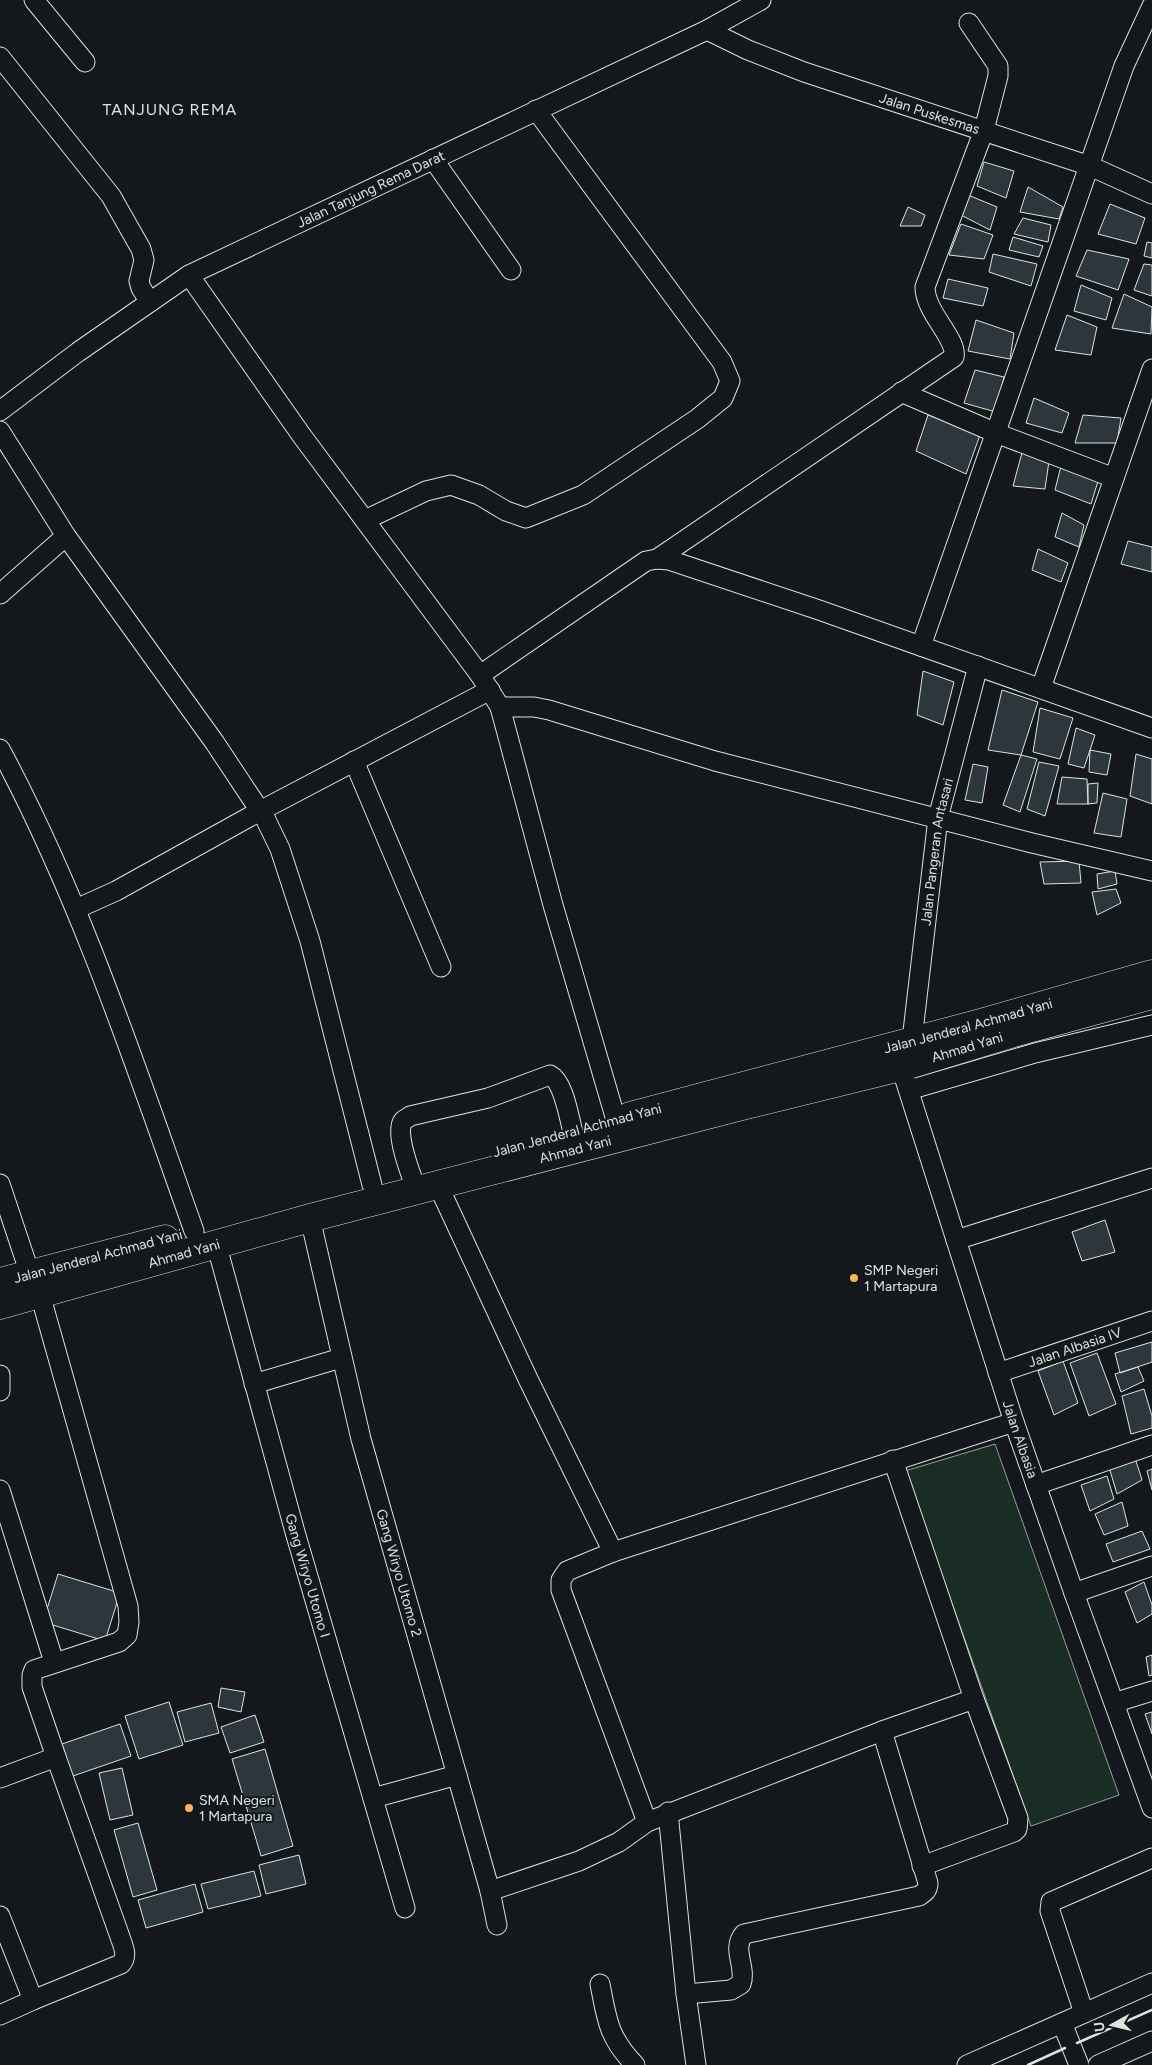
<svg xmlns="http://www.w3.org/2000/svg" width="1152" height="2065" viewBox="0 0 1152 2065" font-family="Figtree,sans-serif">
<rect width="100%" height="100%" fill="#14181c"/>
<path fill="#1a2d24" stroke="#939e99" d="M995,1444L1119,1795L1031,1826L905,1471Z"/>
<path fill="#2c363c" stroke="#d8e6dc" d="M984,162L1014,171L1006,198L977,186Z
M1028,187L1063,207L1059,219L1020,212Z
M968,195L997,207L990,230L961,215Z
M1110,204L1145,218L1136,244L1098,234Z
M908,207L925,215L921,226H900Z
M1023,218L1051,225L1048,242L1014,234Z
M961,224L993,235L984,259L949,255Z
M1013,237L1043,246L1039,257L1009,250Z
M1147,242L1152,243V258L1144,256Z
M1087,250L1129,259L1118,290L1076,276Z
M993,254L1037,264L1031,286L989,272Z
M1144,264L1152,265V296L1134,290Z
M948,279L988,288L983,306L943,298Z
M1081,285L1112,298L1106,320L1074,311Z
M1124,294L1152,307L1151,334L1112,328Z
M1067,315L1097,327L1091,355L1055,350Z
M976,320L1014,333L1010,359L968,351Z
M975,370L1004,377L996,412L964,403Z
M1034,398L1069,413L1062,433L1026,423Z
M928,415L980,435L966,474L916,451Z
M1083,415L1121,418L1117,443H1075Z
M1023,449L1050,454L1045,489L1013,486Z
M1061,466L1099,478L1091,504L1055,490Z
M1062,513L1084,525L1079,547L1055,537Z
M1128,541L1152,547V572L1121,564Z
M1038,549L1068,563L1061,582L1032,570Z
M923,671L954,682L943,725L917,715Z
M1002,690L1038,702L1021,755L988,750Z
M1040,708L1073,718L1060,759L1033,752Z
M1076,728L1095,735L1084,768L1068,764Z
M1090,750L1111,754L1107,775L1089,772Z
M1136,754L1152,759V804L1130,796Z
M1021,755L1037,759L1020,812L1003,805Z
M1039,762L1059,766L1045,816L1027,809Z
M973,764L988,767L982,803L965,800Z
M1062,777L1087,779L1088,804H1057Z
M1098,783L1097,803L1088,804V784Z
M1103,793L1127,799L1121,837L1094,833Z
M1079,861L1081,883L1044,884L1040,862Z
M1115,871L1117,884L1098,889L1097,874Z
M1116,889L1121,903L1097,915L1092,892Z
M1105,1220L1115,1252L1082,1261L1072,1232Z
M1152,1342V1362L1120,1373L1115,1353Z
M1097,1353L1116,1404L1089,1416L1070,1363Z
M1063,1361L1078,1403L1054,1415L1038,1371Z
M1138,1367L1144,1381L1121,1392L1115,1374Z
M1144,1389L1152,1416V1428L1131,1434L1122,1396Z
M1136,1461L1142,1480L1117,1494L1109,1467Z
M1152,1469V1490L1147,1471Z
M1107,1476L1114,1499L1090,1511L1081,1485Z
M1122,1502L1128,1526L1104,1535L1095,1514Z
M1142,1531L1150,1549L1113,1562L1106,1544Z
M58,1574L120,1593L105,1641L43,1622Z
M1144,1582L1152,1605V1614L1137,1623L1125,1592Z
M1152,1655V1675L1149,1676L1146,1657Z
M221,1688L245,1692L241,1712L218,1707Z
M169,1702L183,1745L139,1759L125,1716Z
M211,1703L219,1733L185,1742L177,1712Z
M1152,1712V1734L1145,1714Z
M255,1715L264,1742L230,1753L221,1727Z
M120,1724L131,1756L70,1777L59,1745Z
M265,1749L293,1846L261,1856L232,1759Z
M122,1768L133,1815L110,1820L99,1773Z
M138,1823L157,1890L133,1897L114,1830Z
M299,1855L306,1884L266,1894L259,1865Z
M254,1871L261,1896L208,1909L201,1884Z
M195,1884L203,1912L146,1928L138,1900Z"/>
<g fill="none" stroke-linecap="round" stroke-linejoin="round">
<g stroke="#d8e6dc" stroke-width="21">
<g id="minor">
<path d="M34,0L85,62"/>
<path id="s1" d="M707,30L748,50L804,72L1090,166L1152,194"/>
<path d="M0,57L111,196L141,249L144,260L139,281L141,288L150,302"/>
<path d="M433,159L511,270"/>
<path d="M189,275L302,436L480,675L500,707L553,905L616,1120"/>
<path d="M901,392L996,433L1114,478"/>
<path id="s2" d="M0,411L78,352L189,275L707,30L761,0"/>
<path d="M0,431L66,536L215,743L266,820L280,849L310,941L372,1185"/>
<path d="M365,520L426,491L451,485L479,495L506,511L526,518L583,495L697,419L723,398L730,381L722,362L536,110"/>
<path d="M657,559L954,357C958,339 925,313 925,287L984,130L998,76V66L969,23"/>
<path d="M0,594L66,536"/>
<path d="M921,646L1124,66L1152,6"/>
<path d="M480,675L646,561L657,559L669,560L819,610L1152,728"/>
<path d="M1041,688L1152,369"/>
<path d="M500,707H534L549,710L715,761L1032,843L1152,871"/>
<path d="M0,749C82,902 136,1068 194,1231"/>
<path d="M354,761L441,967"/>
<path d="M76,909L116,891L260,811L490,690"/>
<path id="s3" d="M912,1040L938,818L978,666"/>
<path id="s4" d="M901,1067L1014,1422L1074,1593L1152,1808"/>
<path d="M909,1090L1035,1053L1152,1025"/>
<path d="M0,1184L30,1274"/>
<path d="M438,1185L528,1379L613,1552"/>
<path d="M417,1191C412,1178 394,1132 403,1121C405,1119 408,1118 410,1116L488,1098L550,1075C564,1082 569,1118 573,1132"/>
<path id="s5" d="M310,1218L361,1439L490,1891L497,1925"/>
<path d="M956,1240L1152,1178"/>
<path id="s6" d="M216,1243L295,1532L405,1908"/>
<path id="s7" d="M998,1373L1152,1321"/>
<path d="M0,1375V1391"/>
<path d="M254,1384L341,1358"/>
<path d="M893,1460L974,1699L1018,1818L1017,1829L1014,1832L922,1866"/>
<path d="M1036,1485L1152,1445"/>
<path d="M0,1490L54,1662"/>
<path d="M1074,1593L1152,1566"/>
<path d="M974,1699L882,1731L647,1822L561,1590V1580L567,1571L613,1552L1014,1422"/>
<path d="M1115,1705L1123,1700L1152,1691"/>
<path d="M0,1778L56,1757L32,1687V1675L34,1670L119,1642L127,1635L129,1622L128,1606L40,1294"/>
<path d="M373,1798L457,1775"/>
<path d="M668,1812L686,1994L696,2065"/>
<path d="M490,1891L579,1861L619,1842L647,1822"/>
<path d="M0,1916L33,2000"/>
<path d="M600,1984C607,2020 608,2037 635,2065"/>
<path d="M686,1994L731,1990L741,1984C747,1967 731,1949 744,1934L919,1896C925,1892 928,1890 928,1883L882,1731"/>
<path d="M1084,2013L1050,1911L1051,1902L1152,1858"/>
<path d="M0,2015L33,2000L121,1964C129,1955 122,1944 119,1934L56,1757"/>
<path d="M1062,2023L1079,2065"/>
<path d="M967,2065L1152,1983"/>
<path d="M1098,2065L1152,2041"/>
</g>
</g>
<g stroke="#d8e6dc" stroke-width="29">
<g id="highway">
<path id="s8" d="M630,1116L977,1024L1152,974"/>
<path d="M0,1282L165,1239"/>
<path id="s9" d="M0,1305L310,1218L738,1107L901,1067L1010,1034L1152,995"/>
</g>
</g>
<use href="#minor" stroke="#14181c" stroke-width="19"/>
<use href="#highway" stroke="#14181c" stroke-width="28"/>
<path stroke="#d8e6dc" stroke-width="2.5" d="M1077,2043L1152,2010
M1028,2065L1065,2048"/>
</g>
<g fill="#ffb74d" stroke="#14181c" stroke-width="2">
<circle cx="854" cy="1278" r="5"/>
<circle cx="189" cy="1808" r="5"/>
</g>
<g text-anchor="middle" stroke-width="4" stroke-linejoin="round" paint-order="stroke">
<g font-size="14" fill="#d8e6dc" stroke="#14181c">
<text dy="5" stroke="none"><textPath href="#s1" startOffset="238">Jalan Puskesmas</textPath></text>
<text dy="5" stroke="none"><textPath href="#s2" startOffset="434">Jalan Tanjung Rema Darat</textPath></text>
<text dy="5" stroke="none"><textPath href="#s3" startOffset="190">Jalan Pangeran Antasari</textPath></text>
<text dy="5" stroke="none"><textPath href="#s8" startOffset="350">Jalan Jenderal Achmad Yani</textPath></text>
<text dy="5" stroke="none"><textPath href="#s9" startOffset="1001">Ahmad Yani</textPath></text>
<text transform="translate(577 1130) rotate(-15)" y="5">Jalan Jenderal Achmad Yani</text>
<text dy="5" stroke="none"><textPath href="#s9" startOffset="596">Ahmad Yani</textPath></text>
<text dy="5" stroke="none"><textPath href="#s9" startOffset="191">Ahmad Yani</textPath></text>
<text transform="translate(98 1256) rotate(-15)" y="5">Jalan Jenderal Achmad Yani</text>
<text dy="5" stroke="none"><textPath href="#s7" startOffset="81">Jalan Albasia IV</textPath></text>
<text dy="5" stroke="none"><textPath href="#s4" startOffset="391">Jalan Albasia</textPath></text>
<text dy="5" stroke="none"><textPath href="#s5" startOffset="366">Gang Wiryo Utomo 2</textPath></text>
<text dy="5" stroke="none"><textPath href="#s6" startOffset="345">Gang Wiryo Utomo I</textPath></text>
</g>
<g font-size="14" fill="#d8e6dc" stroke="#14181c" text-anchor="start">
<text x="864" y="1275">SMP Negeri<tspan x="864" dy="16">1 Martapura</tspan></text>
<text x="199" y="1805">SMA Negeri<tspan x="199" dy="16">1 Martapura</tspan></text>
</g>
<g font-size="16" letter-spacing="1" fill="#d8e6dc" stroke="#14181c">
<text x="170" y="115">TANJUNG REMA</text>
</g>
</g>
<g transform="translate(1112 2025) rotate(262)" stroke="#14181c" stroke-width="4" paint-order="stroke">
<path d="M0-4L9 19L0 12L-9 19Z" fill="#d8e6dc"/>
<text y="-8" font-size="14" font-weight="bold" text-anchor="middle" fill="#d8e6dc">U</text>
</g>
</svg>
